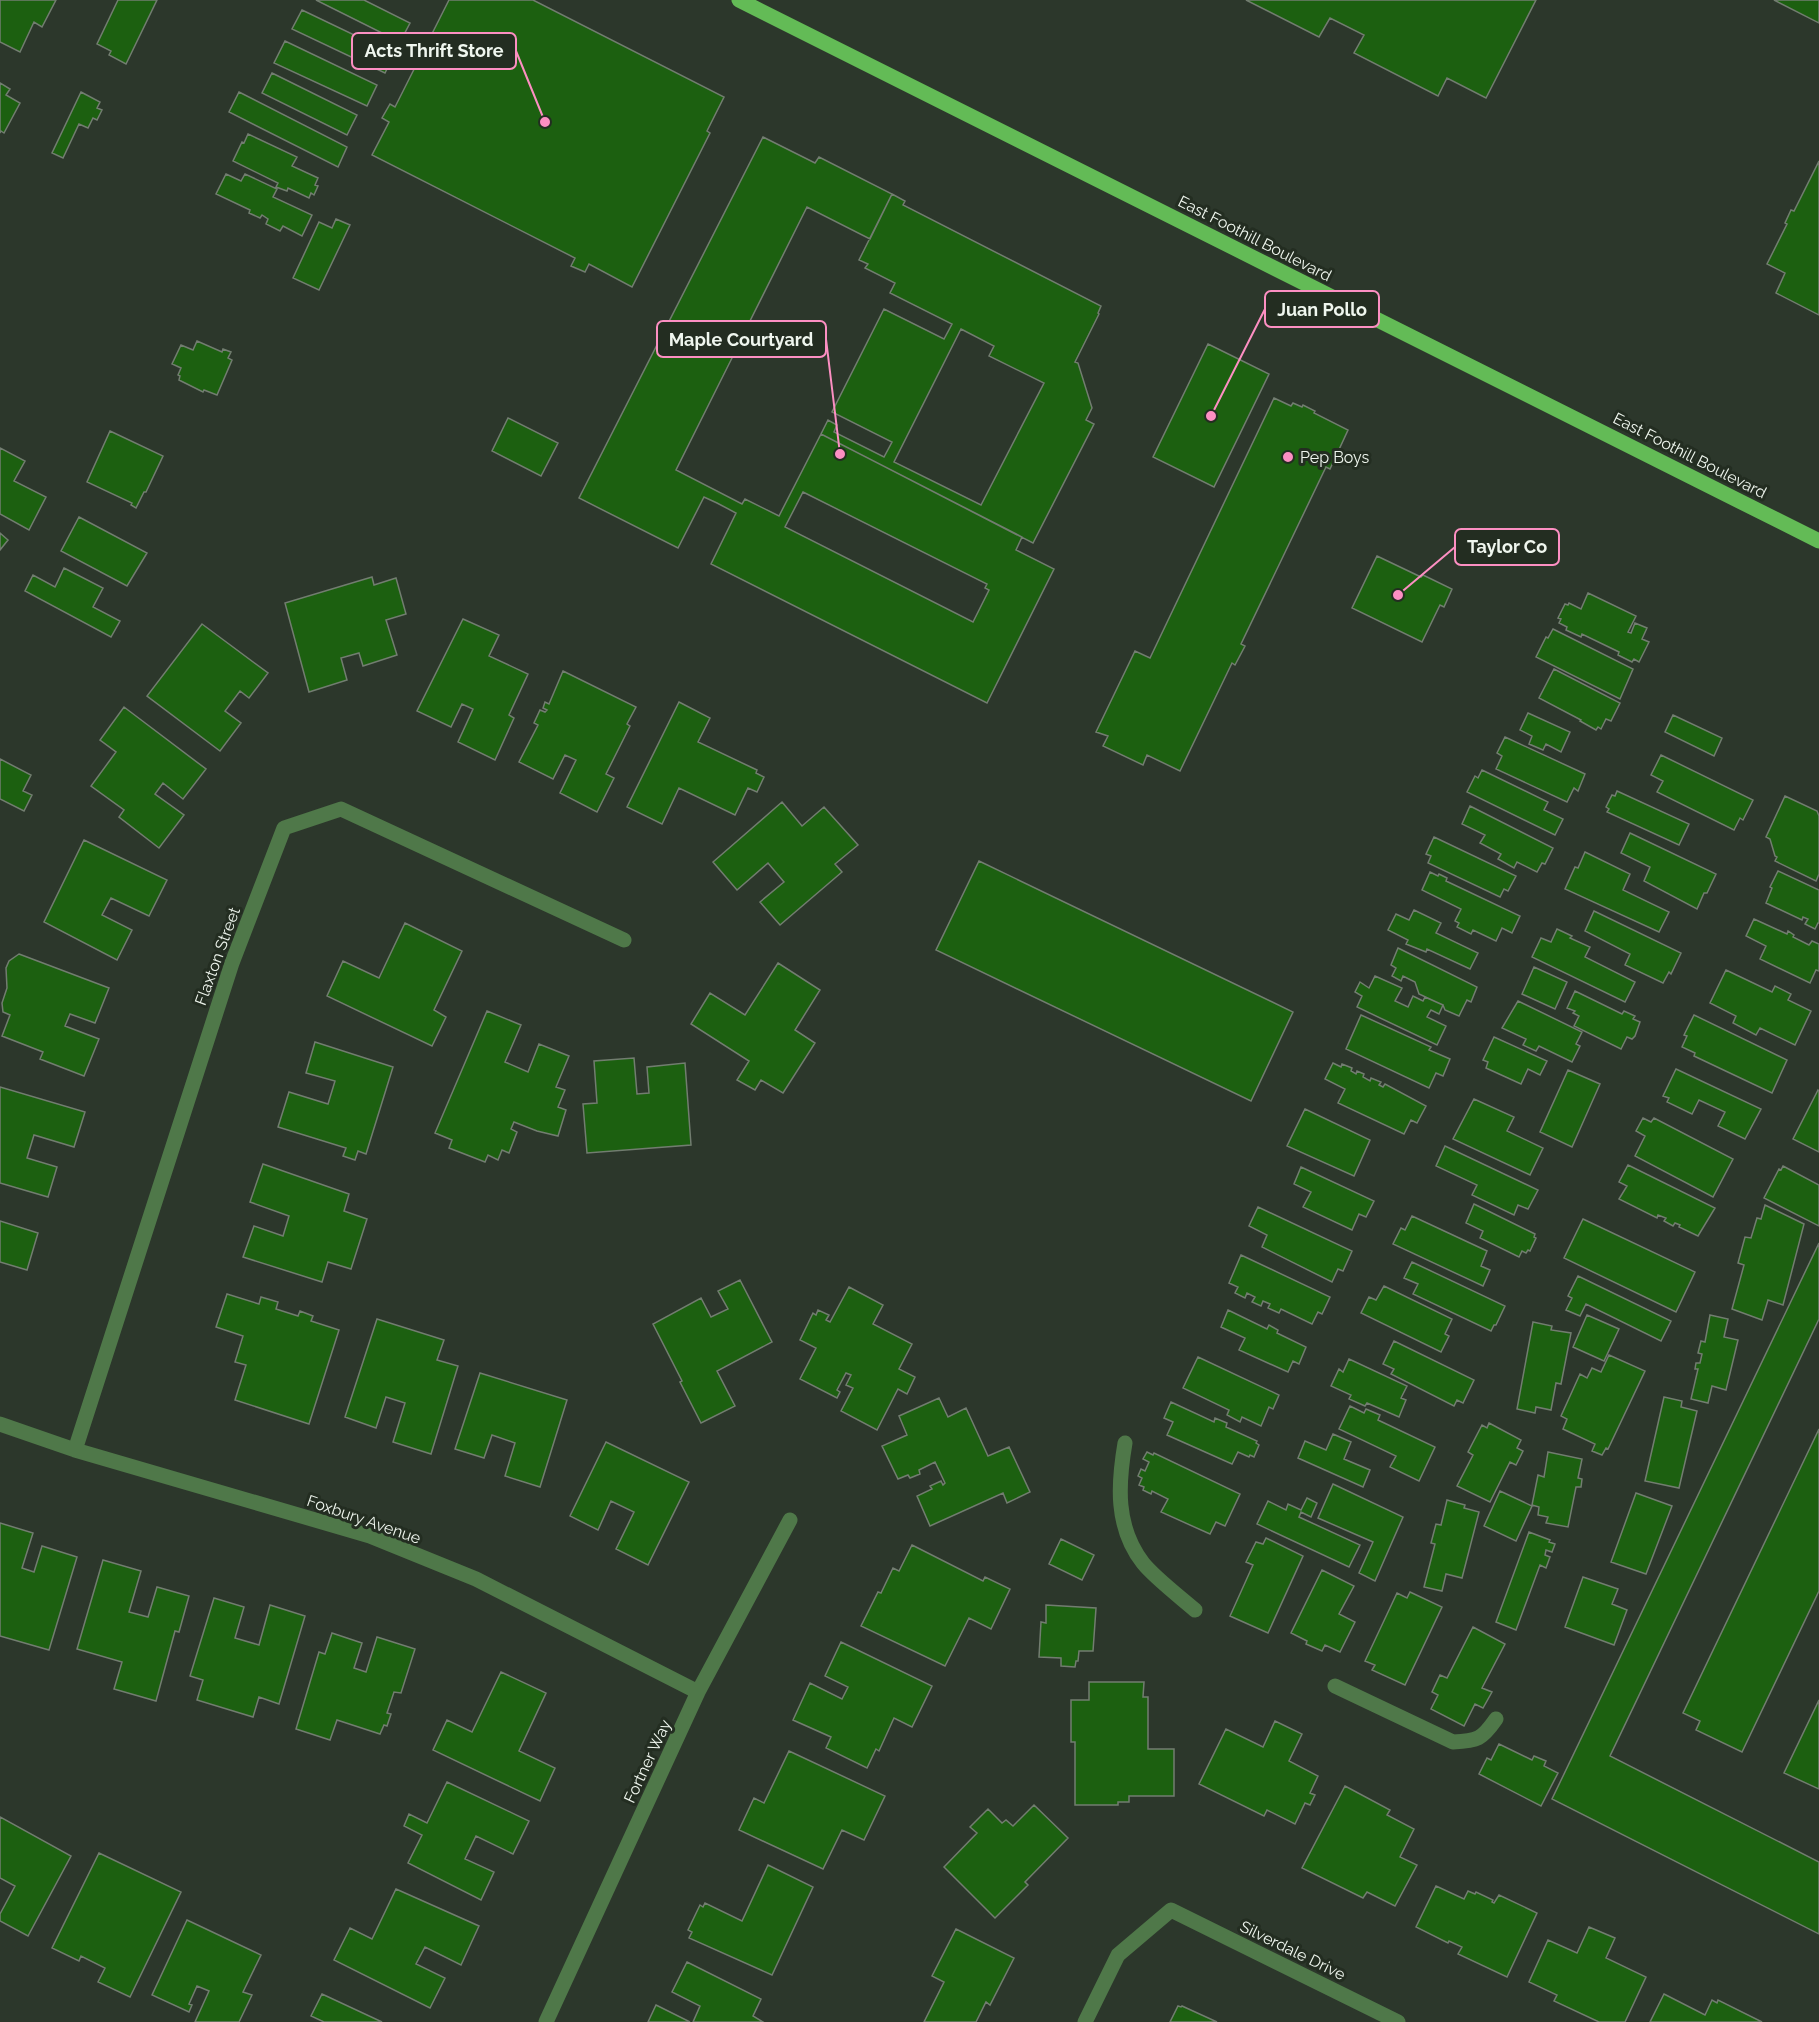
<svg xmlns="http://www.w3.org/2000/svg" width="1819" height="2022" viewBox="0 0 1819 2022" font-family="Raleway,sans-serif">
<rect width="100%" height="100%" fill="#2c372b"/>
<path fill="#1c6010" stroke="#727d70" stroke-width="1.5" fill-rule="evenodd" d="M0,0H56L42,27L34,22L20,52L0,42Z
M118,0H157L126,64L109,55L111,51L97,44Z
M316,0H364L410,23L400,42Z
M449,0H533L724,97L707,131L710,133L632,287L589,264L585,272L571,266L575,258L372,155L389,122L382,118L390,104L395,107Z
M1246,0H1536L1486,98L1447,78L1438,96L1354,53L1364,35L1330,18L1319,37Z
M1774,0H1819V23Z
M302,10L394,54L385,73L292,29Z
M285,41L377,85L367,106L274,63Z
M272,73L357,115L347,135L262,93Z
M0,83L10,89L6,95L20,103L4,133L1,131L0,133Z
M81,92L100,102L97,108L102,110L97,120L93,118L88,128L79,124L63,158L52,153Z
M239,92L347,147L338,167L229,112Z
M248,134L297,157L292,166L318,178L315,185L318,186L314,195L311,193L309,198L288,188L287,191L276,187L278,183L233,161L242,142L244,143Z
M763,137L815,163L819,157L892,194L870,239L807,207L744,333L748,335L737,356L734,354L676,470L742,504L745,499L779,516L821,434L1022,537L1016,550L1054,569L987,703L711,564L736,513L717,503L704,497L678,548L579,498ZM803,492L987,584L985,588L989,590L973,622L785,527Z
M1819,161V315L1776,293L1785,273L1767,264L1787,224L1785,223L1791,210L1794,211Z
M226,174L241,181L245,174L277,189L273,197L312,215L302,236L283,226L280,231L266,224L268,219L262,215L260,218L249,213L250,210L216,194Z
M892,194L905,201L903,205L1101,306L1098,313L1099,314L1075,362L1078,363L1092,408L1086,420L1094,424L1033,543L821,434L828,420L837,425L834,432L884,457L892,442L832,412L884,309L944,339L952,324L890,293L895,283L865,268L868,264L859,260ZM961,329L994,346L989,356L1044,383L981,505L894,462Z
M336,219L350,225L319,290L293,278L319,222L332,228Z
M197,341L222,352L223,349L231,352L228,358L232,360L217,395L204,390L203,392L179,380L180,376L178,375L181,368L172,364L181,345L193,350Z
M1208,344L1269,374L1214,487L1153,457Z
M1274,398L1291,406L1293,403L1302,407L1303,405L1315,411L1314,413L1348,430L1330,469L1326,467L1241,644L1245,646L1235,665L1232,663L1180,771L1147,755L1143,765L1103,746L1108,736L1096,732L1135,651L1150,658Z
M508,418L558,443L541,476L492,451Z
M110,431L163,456L146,492H144L136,508L131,505L132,503L87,482Z
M0,448L25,461L14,481L46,497L29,530L0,514Z
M79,517L147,553L127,586L61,551Z
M0,533L8,540L0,550Z
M1377,556L1421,577L1423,575L1452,589L1444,607L1440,605L1422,642L1352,608Z
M64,568L103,588L93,607L120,621L111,637L25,591L33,575L55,587Z
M372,577L374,585L396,578L406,614L386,620L397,655L363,666L359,653L341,658L347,680L309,692L285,603Z
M1588,593L1636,616L1628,632L1631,633L1635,623L1647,628L1642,639L1649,642L1639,662L1634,659L1632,662L1618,655L1619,652L1582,634L1581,637L1566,630L1567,627L1559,623L1561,619L1558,618L1565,604L1568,605L1569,603L1581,609Z
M463,619L499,635L489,656L528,674L509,715L514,718L495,760L458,742L473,709L462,704L451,727L417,711Z
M202,624L268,673L249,698L240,691L225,711L241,723L220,751L147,696Z
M1553,629L1633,669L1620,699L1536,657L1546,637L1548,638Z
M1554,669L1620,703L1611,721L1606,719L1601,729L1598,727L1596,730L1580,721L1581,720L1539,698Z
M563,671L636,707L627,724L630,726L606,774L614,778L597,812L560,793L576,760L565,755L553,779L519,762L538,725L534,723L540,710L545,712L547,710L543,708L545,702L549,704Z
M679,702L710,718L698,742L757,770L756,773L764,777L757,792L748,788L735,815L679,788L662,824L627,807Z
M124,707L206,769L183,799L163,783L155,794L184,815L159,848L119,817L124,810L91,786L116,752L100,740Z
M1528,713L1570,732L1561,752L1546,744L1543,750L1529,744L1532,736L1520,730Z
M1673,715L1722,738L1714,756L1665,732Z
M1505,737L1585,774L1578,791L1574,788L1567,802L1496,769L1502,756L1497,753Z
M1661,755L1753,800L1743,820L1740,818L1734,830L1657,792L1663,781L1651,775Z
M0,759L31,775L23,791L32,795L24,811L0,799Z
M1482,770L1548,802L1544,810L1563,819L1555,835L1467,792L1475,776L1478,778Z
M1617,791L1689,824L1679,845L1607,812L1609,809L1606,807L1612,795L1615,796Z
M1785,796L1817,811L1819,816V874L1816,881L1775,861L1777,857L1775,856L1770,839L1766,837Z
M782,802L802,826L824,807L858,845L835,864L842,872L780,925L760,902L784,882L768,863L737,890L713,862Z
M1470,806L1553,848L1545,864L1542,863L1537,872L1517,862L1514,868L1498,859L1501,854L1480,843L1485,835L1462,824Z
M1630,833L1716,874L1707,893H1704L1697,909L1644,881L1650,867L1621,853Z
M1434,837L1516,876L1508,891L1504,889L1500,897L1428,863L1431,856L1426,854Z
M84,840L167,880L149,916L111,898L102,915L132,930L117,960L44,922Z
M1585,852L1630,874L1623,890L1669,912L1659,932L1565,889L1575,867L1578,868Z
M979,861L1293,1012L1251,1101L936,950Z
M1778,871L1819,890V923H1818L1815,929L1805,924L1808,919L1803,917L1802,920L1766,903L1772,888L1770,887Z
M1430,872L1438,876L1439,874L1447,878L1446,881L1520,916L1512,933L1502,928L1496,941L1473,930L1471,934L1457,927L1459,923L1455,921L1461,909L1422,890Z
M1414,910L1441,923L1436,933L1478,953L1470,969L1427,949L1426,952L1406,944L1408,940L1388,930L1396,914L1409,920Z
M1594,911L1681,953L1671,974L1669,972L1663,983L1625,965L1630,954L1585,931Z
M1754,919L1787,934L1788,931L1794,935L1793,937L1809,945L1812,941L1819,944V971L1816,970L1810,983L1760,959L1766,946L1746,936Z
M405,923L462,951L434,1010L446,1017L432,1046L327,996L343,961L379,978Z
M1557,929L1572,936L1570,938L1590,947L1585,957L1635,982L1625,1002L1532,957L1541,938L1551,942Z
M1398,948L1477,987L1471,1002L1467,1000L1459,1016L1445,1010L1443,1005L1419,994L1415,982L1403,976L1401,981L1392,976L1396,968L1391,965Z
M19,954L109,988L95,1023L70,1014L65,1026L99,1039L84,1076L40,1059L43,1052L2,1036L10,1015L3,1012L2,1003L7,988L6,968L9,961Z
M778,963L820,990L795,1030L815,1043L783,1093L761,1080L755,1090L737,1080L749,1061L691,1024L710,993L745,1015Z
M1534,967L1567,982L1555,1009L1522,994Z
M1726,970L1772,992L1775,986L1791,994L1788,1000L1811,1011L1795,1045L1760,1028L1756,1035L1733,1023L1736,1016L1710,1003Z
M1375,976L1402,988L1395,1001L1408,1007L1413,996L1423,1001L1425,997L1443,1005L1439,1014L1431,1010L1427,1017L1446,1026L1437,1045L1357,1007L1362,996L1355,992L1360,982L1369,988Z
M1575,991L1622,1014L1624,1011L1635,1016L1633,1019L1640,1022L1635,1036L1632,1039L1627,1037L1621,1049L1574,1026L1579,1016L1573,1013L1575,1011L1567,1008Z
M1518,1001L1582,1032L1576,1044L1580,1046L1572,1062L1539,1046L1536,1051L1523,1045L1526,1039L1502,1028Z
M487,1011L521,1025L505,1062L528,1072L539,1044L569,1056L556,1087L565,1090L558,1107L566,1110L558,1136L537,1131L514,1122L511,1129L517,1132L509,1153L502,1150L498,1160L488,1155L485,1162L449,1148L452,1140L435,1133Z
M1361,1015L1431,1047L1429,1050L1450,1059L1443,1076L1436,1073L1429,1088L1346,1049Z
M1694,1015L1787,1060L1772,1093L1694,1056L1695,1053L1682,1047L1687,1036L1684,1035Z
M1494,1037L1547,1061L1540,1075L1528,1069L1521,1084L1486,1068L1488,1062L1483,1060Z
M315,1042L393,1067L366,1154L358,1151L355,1160L343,1156L346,1148L278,1127L289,1092L328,1104L335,1081L306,1073Z
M634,1058L637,1094L649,1093L647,1067L685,1063L691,1145L587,1153L583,1104L597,1103L594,1061Z
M1333,1063L1341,1067L1342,1064L1352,1068L1351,1071L1356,1074L1357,1071L1364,1074L1363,1077L1370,1081L1371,1078L1381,1082L1379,1085L1383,1087L1385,1084L1426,1106L1417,1123L1411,1120L1404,1134L1338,1103L1345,1089L1325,1079Z
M1676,1069L1761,1109L1745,1139L1718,1126L1725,1112L1699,1100L1692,1114L1667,1102L1669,1098L1663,1096Z
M1568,1070L1600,1084L1572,1147L1540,1132Z
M0,1087L85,1112L74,1147L34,1135L27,1158L57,1167L48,1197L0,1183Z
M1818,1090L1819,1091V1152L1793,1139Z
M1474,1099L1514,1117L1507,1131L1543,1148L1530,1175L1453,1139Z
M1305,1109L1370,1140L1354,1176L1287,1146Z
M1643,1118L1651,1122L1654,1118L1733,1159L1713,1197L1635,1156L1645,1136L1636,1131Z
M1445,1146L1538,1190L1528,1209L1518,1205L1514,1215L1472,1195L1477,1185L1436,1166Z
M263,1164L349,1194L344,1211L367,1219L351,1269L328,1262L322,1282L243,1257L254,1226L283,1236L289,1216L250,1202Z
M1628,1165L1715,1208L1698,1236L1679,1227L1680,1225L1675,1223L1673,1226L1664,1221L1666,1218L1658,1215L1657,1218L1619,1199L1627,1186L1619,1182Z
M1783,1166L1819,1185V1226L1764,1198L1779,1169L1781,1170Z
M1301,1167L1374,1201L1366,1217L1359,1214L1352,1230L1303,1207L1311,1192L1294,1184Z
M1474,1204L1535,1234L1534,1237L1536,1238L1530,1251L1528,1250L1526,1253L1522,1251L1519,1257L1480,1238L1483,1231L1466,1223Z
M1765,1205L1804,1224L1783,1305L1768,1300L1762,1320L1732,1309L1744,1265L1738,1263L1745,1237L1751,1238L1757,1218L1761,1219Z
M1258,1207L1352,1251L1343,1271L1338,1269L1332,1282L1262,1247L1267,1235L1249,1226Z
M1412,1216L1487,1251L1481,1266L1490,1270L1483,1286L1393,1244L1401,1228L1405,1230Z
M1583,1219L1695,1272L1676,1312L1564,1258Z
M0,1221L38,1233L27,1270L0,1262Z
M1819,1243V1319L1610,1756L1819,1862V1934L1552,1799Z
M1241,1255L1330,1297L1322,1314L1318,1312L1312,1324L1281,1309L1279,1313L1268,1308L1270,1304L1263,1301L1261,1306L1252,1302L1255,1297L1247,1293L1245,1298L1235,1293L1238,1287L1229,1283Z
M1412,1262L1505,1306L1496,1325H1494L1491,1331L1413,1294L1418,1284L1404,1278Z
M1578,1276L1671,1321L1661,1341L1586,1304L1580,1316L1566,1310L1572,1298L1568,1296Z
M740,1280L772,1342L717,1371L735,1406L701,1423L680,1382L682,1381L653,1324L701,1298L711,1317L728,1309L718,1291Z
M1384,1286L1452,1319L1445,1334L1449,1336L1441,1352L1361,1313L1369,1297L1376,1300Z
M849,1287L883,1305L873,1324L912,1344L899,1369L915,1377L907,1394L898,1389L877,1430L841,1411L853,1388L846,1385L851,1375L846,1373L837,1390L840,1392L837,1398L800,1379L816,1348L800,1340L813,1313L816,1315L818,1310L829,1315L826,1320L830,1322Z
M227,1294L259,1304L261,1297L278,1302L276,1309L298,1316L300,1311L313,1316L311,1321L339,1330L309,1424L235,1400L246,1365L235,1362L243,1336L216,1327Z
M1228,1310L1267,1329L1269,1325L1278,1330L1277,1333L1306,1347L1299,1364L1293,1361L1288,1372L1239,1350L1245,1338L1221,1327Z
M1587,1315L1619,1329L1604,1361L1573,1347Z
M1710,1315L1728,1319L1724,1337L1738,1340L1726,1390L1712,1386L1708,1403L1691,1399L1698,1369H1695L1696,1363H1700L1702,1354L1698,1353L1701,1341L1705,1342Z
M377,1319L444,1340L437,1360L458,1366L431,1454L393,1442L405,1403L386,1397L376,1428L345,1417Z
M1533,1322L1552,1326L1551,1330L1571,1333L1561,1384L1556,1383L1551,1410L1536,1407L1535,1413L1517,1409Z
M1394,1341L1474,1380L1463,1403L1457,1400L1454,1406L1391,1374L1394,1369L1383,1364Z
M1609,1355L1645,1371L1608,1449L1606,1448L1602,1455L1592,1451L1595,1444L1563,1429L1567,1419L1561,1416L1580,1374L1587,1378L1592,1368L1601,1372Z
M1198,1357L1279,1395L1273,1409L1269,1407L1261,1426L1242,1417L1240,1422L1227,1415L1229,1410L1183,1388Z
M1349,1359L1407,1386L1401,1398L1406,1400L1399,1417L1367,1403L1365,1406L1349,1399L1351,1395L1331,1386L1339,1369L1343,1372Z
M480,1373L567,1400L540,1487L505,1476L515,1443L492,1435L484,1458L455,1449Z
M1664,1397L1682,1401L1681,1407L1697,1411L1679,1488L1645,1481Z
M939,1398L948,1417L966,1408L988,1456L1009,1447L1030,1492L1007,1503L1003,1493L930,1526L917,1496L932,1489L930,1486L941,1481L943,1485L945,1483L935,1462L919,1470L920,1474L910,1478L908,1475L898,1479L882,1446L907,1435L899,1416Z
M1171,1402L1214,1422L1215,1418L1227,1423L1226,1427L1257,1441L1256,1443L1259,1445L1254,1457L1250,1455L1249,1457L1238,1452L1232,1464L1167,1435L1173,1422L1164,1418Z
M1350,1406L1364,1413L1366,1409L1380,1415L1378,1420L1435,1447L1419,1481L1390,1467L1396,1456L1339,1429Z
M1489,1423L1521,1440L1517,1448L1523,1451L1516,1465L1510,1462L1490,1502L1457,1486L1473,1455L1468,1452L1482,1425L1487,1428Z
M1819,1429V1591L1742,1752L1696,1730L1700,1721L1683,1713Z
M1333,1434L1351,1442L1344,1459L1370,1470L1363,1487L1298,1458L1305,1441L1326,1450Z
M606,1442L689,1482L648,1565L616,1549L634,1512L611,1501L598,1530L570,1516Z
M1147,1452L1153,1455L1154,1453L1240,1494L1225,1526L1216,1522L1210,1534L1161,1512L1168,1499L1152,1491L1151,1494L1143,1490L1144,1487L1139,1485L1142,1478L1138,1476L1141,1469L1145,1471L1149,1462L1143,1459Z
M1548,1452L1582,1459L1578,1478L1582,1479L1581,1487H1576L1568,1527L1546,1523L1548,1517L1538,1515L1539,1507L1532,1505L1538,1475L1544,1477Z
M1333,1484L1403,1517L1375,1581L1359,1573L1373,1542L1318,1518Z
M1500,1491L1532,1506L1516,1541L1484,1526Z
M1636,1493L1672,1506L1646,1574L1611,1562Z
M1307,1498L1317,1503L1311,1517L1301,1512L1299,1517L1360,1545L1349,1567L1257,1524L1268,1501L1286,1510L1288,1504L1301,1510Z
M1447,1500L1465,1505L1464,1508L1479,1512L1462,1578L1446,1574L1442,1591L1424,1587L1435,1544L1431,1543L1436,1524L1441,1525Z
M0,1523L33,1533L22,1568L34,1572L42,1546L77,1557L49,1650L0,1636Z
M1529,1532L1550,1540L1549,1542L1555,1544L1552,1552L1546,1550L1545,1555L1550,1557L1546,1568L1540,1565L1516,1630L1496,1622Z
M1266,1538L1303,1556L1268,1633L1230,1616L1253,1565L1246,1562L1256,1542L1263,1544Z
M1061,1539L1094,1555L1082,1580L1049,1564Z
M912,1545L983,1581L985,1577L1010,1589L991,1629L969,1618L945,1666L861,1626L878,1592L881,1593L893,1568L899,1571Z
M103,1560L141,1571L129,1612L148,1617L157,1587L189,1596L179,1632L175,1631L156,1701L114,1689L122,1662L77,1649Z
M1322,1570L1354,1586L1339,1614L1355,1622L1340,1652L1325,1645L1322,1651L1306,1644L1307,1641L1291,1633Z
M1583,1577L1618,1589L1612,1604L1627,1610L1614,1645L1565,1627Z
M1410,1592L1442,1607L1405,1685L1372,1670L1375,1665L1365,1661L1397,1593L1407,1598Z
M214,1598L244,1607L235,1638L259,1645L270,1605L305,1616L279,1704L259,1697L253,1717L197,1700L203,1680L190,1676Z
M1046,1605L1096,1608L1093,1651H1079L1078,1661H1076L1075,1667L1061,1666V1658L1039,1657L1041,1622L1046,1623Z
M1473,1627L1505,1644L1482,1688L1492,1692L1483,1708L1475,1704L1464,1726L1431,1709L1438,1695L1432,1692L1440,1675L1447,1678Z
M332,1633L362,1643L354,1668L366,1672L377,1637L415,1649L401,1693L394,1692L387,1713L391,1714L387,1726L384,1725L380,1734L337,1720L330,1740L296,1729L319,1652L325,1654Z
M841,1642L932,1686L912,1727L894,1718L879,1751L876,1749L867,1768L826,1748L831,1737L793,1720L810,1683L842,1699L848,1687L825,1676Z
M501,1672L546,1693L519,1751L555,1768L540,1801L433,1750L447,1720L472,1732Z
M1089,1682H1144L1143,1697H1148V1749H1174V1796H1129V1802H1118V1805H1075V1742H1071V1700H1089Z
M1819,1700V1789L1784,1773Z
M1275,1721L1302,1734L1289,1761L1318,1776L1310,1793L1315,1795L1310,1805L1305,1803L1295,1824L1267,1810L1264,1816L1199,1784L1226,1729L1263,1747Z
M1499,1744L1532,1760L1534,1756L1546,1761L1544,1766L1558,1773L1541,1806L1479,1774L1487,1758L1491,1760Z
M789,1751L885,1796L864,1840L842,1830L823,1869L739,1830L754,1798L764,1803Z
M447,1782L529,1821L513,1854L476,1836L465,1859L494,1872L481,1900L408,1863L422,1835L404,1826L409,1814L427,1823Z
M1345,1786L1390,1810L1387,1815L1414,1829L1400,1857L1417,1865L1395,1906L1367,1892L1363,1898L1302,1868Z
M1034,1805L1068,1838L1025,1882L1028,1885L995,1918L944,1867L977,1833L970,1827L988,1809L1002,1823L1006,1820L1013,1826Z
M0,1817L71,1856L28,1936L0,1921V1914L15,1886L0,1878Z
M99,1853L181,1892L130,1997L98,1982L105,1968L81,1956L79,1961L52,1948Z
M768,1865L813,1887L772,1975L689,1938L692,1932L688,1930L700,1905L703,1907L705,1903L742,1921Z
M1436,1886L1464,1899L1468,1891L1475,1894L1476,1892L1493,1900L1492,1902L1494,1903L1499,1895L1537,1913L1507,1977L1458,1954L1462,1947L1449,1941L1448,1943L1416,1927Z
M396,1889L479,1926L461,1965L425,1947L416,1964L445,1978L430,2008L334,1960L350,1928L372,1939Z
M187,1920L261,1955L243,1992L252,1995L239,2022H195L209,1991L197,1986L189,2004L192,2005L189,2012L152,1995Z
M1589,1927L1615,1938L1606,1958L1646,1977L1625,2022H1599L1554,2001L1557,1995L1529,1982L1548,1940L1577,1953Z
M956,1929L1014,1958L990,2005L986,2002L976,2022H924L944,1982L932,1976Z
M687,1962L761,1999L753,2016L763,2022H693L700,2006L672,1992Z
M322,1994L382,2022H324L311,2016Z
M1664,1994L1705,2015L1712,2000L1717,2003L1718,2000L1762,2022H1650Z
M656,2005L690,2022H648Z
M1178,2006L1181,2007L1182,2006L1217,2022H1170Z"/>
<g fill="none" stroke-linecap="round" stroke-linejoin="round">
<path stroke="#4f7849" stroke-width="15" d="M0,1424L75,1450L370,1536L476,1579L698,1692
M1125,1443C1118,1484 1115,1527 1143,1563C1154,1577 1180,1597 1195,1610
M75,1450L232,963L284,828L341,809L624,940
M1335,1686L1453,1742C1478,1741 1482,1739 1496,1719
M546,2022L698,1692L790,1520
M1085,2022L1118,1955L1171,1910L1398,2022"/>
<path stroke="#63bb56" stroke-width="15" d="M739,0L1819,541"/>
</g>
<circle fill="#fc8fc2" stroke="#232d21" stroke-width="2" cx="1288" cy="457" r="6"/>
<g text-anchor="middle" stroke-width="6" stroke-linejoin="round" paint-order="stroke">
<g font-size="16" fill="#eff6ee" stroke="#232d21">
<text transform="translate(1255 238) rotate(27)" y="6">East Foothill Boulevard</text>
<text transform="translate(1690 455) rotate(27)" y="6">East Foothill Boulevard</text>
<text transform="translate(217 956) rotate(-70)" y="6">Flaxton Street</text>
<text transform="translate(364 1519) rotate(19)" y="6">Foxbury Avenue</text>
<text transform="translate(647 1761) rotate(-65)" y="6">Fortner Way</text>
<text transform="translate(1293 1950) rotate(26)" y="6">Silverdale Drive</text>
</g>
<g font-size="16" fill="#eff6ee" stroke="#232d21" text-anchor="start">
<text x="1300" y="463">Pep Boys</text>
</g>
</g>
<path fill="none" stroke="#fc8fc2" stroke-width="2" d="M545 122L516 51M1211 416L1265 309M840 454L826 339M1398 595L1455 547"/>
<g fill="#fc8fc2" stroke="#232d21" stroke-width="2">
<circle cx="545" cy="122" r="6"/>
<circle cx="1211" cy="416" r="6"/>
<circle cx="840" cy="454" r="6"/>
<circle cx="1398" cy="595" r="6"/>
</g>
<g fill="#232d21" stroke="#fc8fc2" stroke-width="2">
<rect x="352" y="33" width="164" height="36" rx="6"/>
<rect x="1265" y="291" width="114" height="36" rx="6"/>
<rect x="657" y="321" width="169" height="36" rx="6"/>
<rect x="1455" y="529" width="104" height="36" rx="6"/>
</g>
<g font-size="18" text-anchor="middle" font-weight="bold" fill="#eff6ee">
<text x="434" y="57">Acts Thrift Store</text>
<text x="1322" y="316">Juan Pollo</text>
<text x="741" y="346">Maple Courtyard</text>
<text x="1507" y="553">Taylor Co</text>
</g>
</svg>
